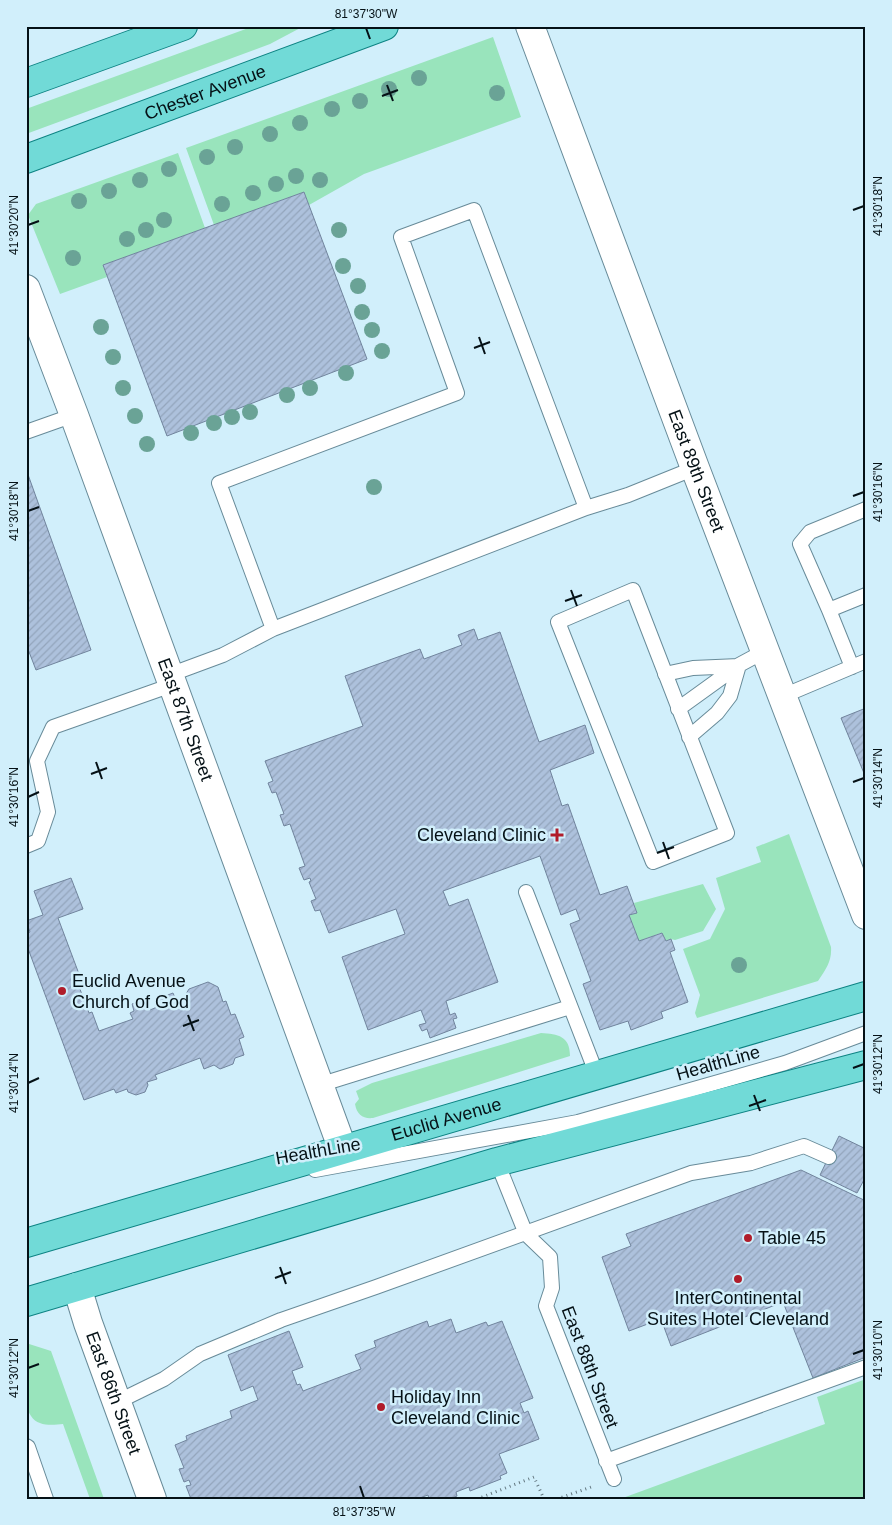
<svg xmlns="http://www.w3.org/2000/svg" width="892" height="1525" viewBox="0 0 892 1525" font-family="Arial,sans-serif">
<defs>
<pattern id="building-hatch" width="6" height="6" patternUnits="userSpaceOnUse" patternTransform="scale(1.25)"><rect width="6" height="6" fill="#adc1dc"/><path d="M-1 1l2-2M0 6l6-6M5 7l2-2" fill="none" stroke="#93a5bc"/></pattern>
</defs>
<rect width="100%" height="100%" fill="#d1effb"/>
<path fill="#99e4bc" d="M254,26H304L270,44L26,134V109Z
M493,37L521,117L364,174L309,205L304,192L214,225L186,148Z
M178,153L205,228L103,265L107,277L60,294L28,215L36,204Z
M789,834L831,947C832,961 826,969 818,981L697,1018L695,1013L700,995L683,949L710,939L725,909L716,878L761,862L756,847Z
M703,884L716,909L703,931L675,940L671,939L666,941L661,933L639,941L629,915L637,913L634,903Z
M541,1033C558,1034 570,1036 570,1056L373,1118C363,1119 357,1115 355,1104L359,1099L356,1091L372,1083Z
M26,1343L51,1351L104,1499H90L63,1424C53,1425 38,1427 31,1416C22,1404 26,1359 26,1343Z
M866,1379V1499H620L825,1424L817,1397Z"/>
<path fill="url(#building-hatch)" stroke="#71849d" d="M304,192L367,359L167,436L103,265Z
M26,469L91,650L36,670L26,644Z
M474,629L478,640L500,632L539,742L585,725L594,753L550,770L562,806L568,804L600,895L627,886L637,913L629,915L639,941L662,933L666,941L671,939L675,950L670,952L688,1002L661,1012L663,1018L631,1030L628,1021L600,1030L583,984L591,981L570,924L580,920L576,909L561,915L540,856L443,891L449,906L468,899L498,982L446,1001L450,1015L455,1013L457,1018L453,1019L456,1028L430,1038L427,1029L422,1031L419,1025L426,1023L421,1010L368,1030L342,957L405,934L396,909L329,933L320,910L315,911L311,901L316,899L309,882L311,881L310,878L304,880L299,868L305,866L290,824L284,826L280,815L284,814L276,792L272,793L268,783L273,781L265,761L363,726L345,676L420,649L424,659L462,645L458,635Z
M866,708V778L841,718Z
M71,878L83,909L58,918L79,974L75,976L89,1013L92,1012L99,1031L133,1019L130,1013L134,1011L132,1004L143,1000L145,1007L149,1005L150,1010L157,1007L155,1000L173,993L176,1000L184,997L189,989L208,982L218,987L223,1002L226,1001L231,1015L235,1014L244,1037L239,1039L244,1055L235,1058L233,1064L220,1069L214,1065L204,1069L200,1058L155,1075L157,1079L147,1082L148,1085L145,1092L136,1095L128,1092L127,1089L116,1093L114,1089L84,1100L26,943V934L30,932L26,921L43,915L34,891Z
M839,1136L866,1149V1176L857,1193L820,1175Z
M801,1170L866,1201V1357L813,1378L783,1302L671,1346L661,1319L629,1331L602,1257L631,1246L626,1234Z
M451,1319L456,1333L486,1322L488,1326L502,1321L533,1398L520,1403L524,1413L528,1411L539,1439L499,1454L507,1473L500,1476L501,1479L470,1491L469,1487L456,1492L457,1496L450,1499H429L428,1495L417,1499H191L186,1486L191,1485L189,1480L184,1482L179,1469L184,1468L175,1445L187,1440L186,1436L232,1418L230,1411L258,1400L253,1386L241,1391L228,1355L289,1331L303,1367L292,1371L297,1385L300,1384L303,1391L361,1369L355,1355L376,1347L374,1341L427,1321L429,1327Z"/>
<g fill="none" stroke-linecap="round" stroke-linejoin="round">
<g stroke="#688b99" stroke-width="16">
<path id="service" d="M26,432L74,415
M633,590L727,833L653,862L558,622Z
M829,610L866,595
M273,629L586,508
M852,667L829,610L800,544L810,532L866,509
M665,674L693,668L739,666
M169,675L223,655L273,629L219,483L457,393L401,237L474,210L586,508L628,495L695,468
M783,696L866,661
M678,709L739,665L765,651
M689,737L717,713L730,696L739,665
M26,846L38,841L48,812L37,761L53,727L172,685
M526,892L597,1075
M319,1085L570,1007
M497,1162L526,1234L550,1257L552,1288L546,1306L614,1479
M315,1170L578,1122L785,1063L866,1033
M117,1402L164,1379L200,1354L281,1320L376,1287L691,1173L751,1163L804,1146L829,1157
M26,1446L28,1447L46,1499
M606,1461L866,1367"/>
</g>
<g stroke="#688b99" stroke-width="30">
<g id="minor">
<path id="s1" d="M26,289L74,415L343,1150"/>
<path id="s2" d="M77,1287L88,1323L152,1499"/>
</g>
</g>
<g stroke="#688b99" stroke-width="30">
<g id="tertiary">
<path id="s3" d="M530,26L695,468L866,915"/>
</g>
</g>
<g stroke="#0d8383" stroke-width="30">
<g id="primary">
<path d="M26,83L183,26"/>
<path id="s4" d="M26,159L384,26"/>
<path id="s5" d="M26,1243L866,996"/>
<path d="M26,1302L497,1162L866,1065"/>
</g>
</g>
<path stroke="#647881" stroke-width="3" stroke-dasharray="1 4" stroke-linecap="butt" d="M477,1499L534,1477L544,1499
M557,1499L594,1486"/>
<use href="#service" stroke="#fff" stroke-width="14"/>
<use href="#minor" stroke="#fff" stroke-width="28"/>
<use href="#tertiary" stroke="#fff" stroke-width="28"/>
<use href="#primary" stroke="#71dad7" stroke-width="28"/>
</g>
<g fill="#6aa396">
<circle cx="419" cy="78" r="8"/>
<circle cx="389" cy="89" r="8"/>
<circle cx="497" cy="93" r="8"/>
<circle cx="360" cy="101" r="8"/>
<circle cx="332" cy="109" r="8"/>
<circle cx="300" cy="123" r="8"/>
<circle cx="270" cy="134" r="8"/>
<circle cx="235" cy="147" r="8"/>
<circle cx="207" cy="157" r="8"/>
<circle cx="169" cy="169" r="8"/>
<circle cx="296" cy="176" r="8"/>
<circle cx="140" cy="180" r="8"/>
<circle cx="320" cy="180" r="8"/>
<circle cx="276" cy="184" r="8"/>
<circle cx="109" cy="191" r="8"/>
<circle cx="253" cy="193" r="8"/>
<circle cx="79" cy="201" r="8"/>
<circle cx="222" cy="204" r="8"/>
<circle cx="164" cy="220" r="8"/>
<circle cx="146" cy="230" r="8"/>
<circle cx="339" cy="230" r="8"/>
<circle cx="127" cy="239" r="8"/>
<circle cx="73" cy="258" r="8"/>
<circle cx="343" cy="266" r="8"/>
<circle cx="358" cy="286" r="8"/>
<circle cx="362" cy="312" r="8"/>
<circle cx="101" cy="327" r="8"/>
<circle cx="372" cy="330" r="8"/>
<circle cx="382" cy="351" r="8"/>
<circle cx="113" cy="357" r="8"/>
<circle cx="346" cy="373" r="8"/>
<circle cx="123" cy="388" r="8"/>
<circle cx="310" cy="388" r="8"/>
<circle cx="287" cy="395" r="8"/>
<circle cx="250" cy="412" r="8"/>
<circle cx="135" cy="416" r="8"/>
<circle cx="232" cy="417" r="8"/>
<circle cx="214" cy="423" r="8"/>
<circle cx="191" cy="433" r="8"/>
<circle cx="147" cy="444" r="8"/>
<circle cx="374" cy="487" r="8"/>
<circle cx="739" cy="965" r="8"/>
</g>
<path fill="none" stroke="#051116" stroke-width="2" d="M366,28L370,39M387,85L393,101M382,96L398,90M853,210L864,206M28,225L39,221M479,337L485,354M474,348L490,342M853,496L864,492M28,511L39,507M571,590L577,606M565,601L582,595M96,762L102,779M91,774L107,768M853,782L864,778M28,797L39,792M663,842L669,859M657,853L674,847M188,1015L194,1031M183,1026L199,1020M853,1068L864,1064M28,1083L39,1078M754,1095L760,1111M749,1106L766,1100M280,1267L286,1284M275,1278L291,1272M853,1354L864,1350M28,1368L39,1364M360,1486L364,1498"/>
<g fill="#b01d2b" stroke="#d1effb" stroke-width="2">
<path d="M554.5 827.5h5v5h5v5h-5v5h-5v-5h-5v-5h5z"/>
<circle cx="62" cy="991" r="5"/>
<circle cx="748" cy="1238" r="5"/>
<circle cx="738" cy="1279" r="5"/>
<circle cx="381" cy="1407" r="5"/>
</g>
<g text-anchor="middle" stroke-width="5" stroke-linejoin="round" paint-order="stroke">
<g font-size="18" fill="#051116" stroke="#d1effb">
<text dy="6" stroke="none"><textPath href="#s4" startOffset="191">Chester Avenue</textPath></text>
<text dy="6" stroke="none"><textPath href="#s3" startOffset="475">East 89th Street</textPath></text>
<text dy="6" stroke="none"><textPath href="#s1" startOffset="459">East 87th Street</textPath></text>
<text transform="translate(718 1063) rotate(-16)" y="6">HealthLine</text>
<text dy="6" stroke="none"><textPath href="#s5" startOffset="438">Euclid Avenue</textPath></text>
<text transform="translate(318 1151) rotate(-10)" y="6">HealthLine</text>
<text transform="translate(590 1367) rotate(69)" y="6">East 88th Street</text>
<text dy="6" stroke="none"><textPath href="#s2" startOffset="112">East 86th Street</textPath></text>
</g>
<g font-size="18" fill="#051116" stroke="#d1effb" text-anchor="start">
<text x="546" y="841" text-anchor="end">Cleveland Clinic</text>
<text x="72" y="987">Euclid Avenue<tspan x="72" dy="21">Church of God</tspan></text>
<text x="758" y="1244">Table 45</text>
<text x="738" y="1304" text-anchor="middle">InterContinental<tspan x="738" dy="21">Suites Hotel Cleveland</tspan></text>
<text x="391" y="1403">Holiday Inn<tspan x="391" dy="21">Cleveland Clinic</tspan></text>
</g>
</g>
<rect width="892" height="1525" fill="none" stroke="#d1effb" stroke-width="55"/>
<rect x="28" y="28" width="836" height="1470" fill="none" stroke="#051116" stroke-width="2"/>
<g font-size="12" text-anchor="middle" fill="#051116">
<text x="366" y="18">81°37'30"W</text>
<text transform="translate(878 206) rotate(-90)" y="4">41°30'18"N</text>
<text transform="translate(14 225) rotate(-90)" y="4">41°30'20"N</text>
<text transform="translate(878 492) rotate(-90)" y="4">41°30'16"N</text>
<text transform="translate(14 511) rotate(-90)" y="4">41°30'18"N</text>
<text transform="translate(878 778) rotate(-90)" y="4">41°30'14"N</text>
<text transform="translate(14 797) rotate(-90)" y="4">41°30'16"N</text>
<text transform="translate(878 1064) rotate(-90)" y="4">41°30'12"N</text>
<text transform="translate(14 1083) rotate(-90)" y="4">41°30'14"N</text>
<text transform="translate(878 1350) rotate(-90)" y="4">41°30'10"N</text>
<text transform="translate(14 1368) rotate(-90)" y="4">41°30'12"N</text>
<text x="364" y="1516">81°37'35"W</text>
</g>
</svg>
